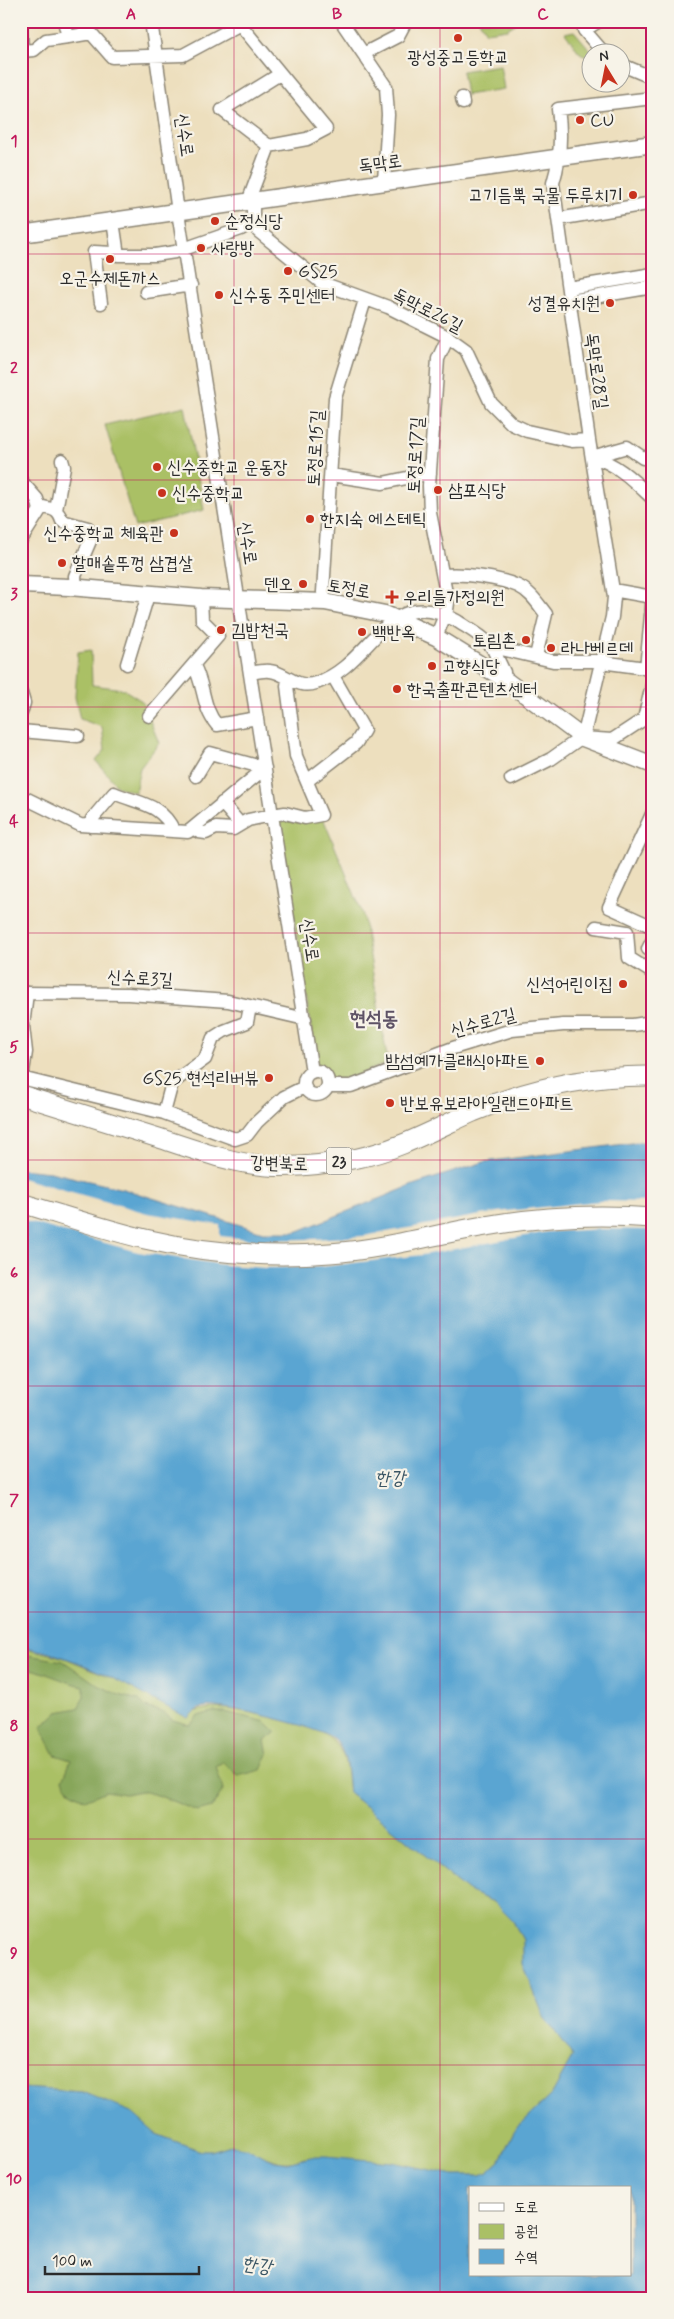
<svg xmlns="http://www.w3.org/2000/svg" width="674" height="2319" viewBox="0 0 674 2319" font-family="Mynerve,'Poor Story',sans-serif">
<rect width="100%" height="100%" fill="#f7f3e8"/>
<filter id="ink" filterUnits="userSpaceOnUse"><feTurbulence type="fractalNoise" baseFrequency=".02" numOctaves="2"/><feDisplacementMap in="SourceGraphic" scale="10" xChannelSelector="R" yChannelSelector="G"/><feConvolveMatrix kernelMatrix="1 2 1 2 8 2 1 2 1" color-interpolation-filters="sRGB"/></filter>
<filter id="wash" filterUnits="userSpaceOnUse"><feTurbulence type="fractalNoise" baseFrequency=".0096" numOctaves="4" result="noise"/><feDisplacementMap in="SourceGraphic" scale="20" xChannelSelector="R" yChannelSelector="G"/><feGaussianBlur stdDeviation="1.12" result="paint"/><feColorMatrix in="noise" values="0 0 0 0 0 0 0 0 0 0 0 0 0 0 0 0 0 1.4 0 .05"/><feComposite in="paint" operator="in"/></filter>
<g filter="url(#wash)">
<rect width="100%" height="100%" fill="#eddfbe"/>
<path fill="#aac065" stroke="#6a7648" d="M479,21H520L507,29L486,32Z
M574,31L592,52L591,61L579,52L565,33Z
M500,65L504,89L466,95L462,71Z
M185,406L204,510L135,527L105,425Z
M91,650L92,685L123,689L142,701L159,743L140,768L135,792L118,787L96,761L105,750L102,727L80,719L75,697L78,652Z
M323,818L363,915L388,1063L347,1079H319L279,821L299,822Z
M21,1647L65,1658L194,1712C221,1700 282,1721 312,1728C347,1742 345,1760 349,1793L470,1892L494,1902L513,1921L523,1940V1964L544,2017L573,2056L552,2094L514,2131L500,2161L488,2172L480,2175H454L424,2170L304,2158L293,2162H281L231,2145L211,2151H201L156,2134L83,2092L21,2088Z"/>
<path fill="#87a65a" stroke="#596842" d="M21,1654L63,1661L98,1685L119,1695L139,1700L146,1707L164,1713L173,1720L190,1725L198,1716L212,1712H225L266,1722L276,1732L265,1741L268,1754L261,1770L238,1776L224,1762L216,1767L223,1790L212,1807L197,1811L157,1795L141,1791L125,1794L106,1791L85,1800L71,1792L63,1780L71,1760L55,1755L41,1727L58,1712L78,1708L84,1697V1686C62,1682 44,1671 21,1666Z"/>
<path fill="#5aa5d2" stroke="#42687e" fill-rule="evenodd" d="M640,1142L653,1143V2298H21V2088L82,2092L131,2112L156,2134L201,2151H211L231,2145L248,2149L275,2161L287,2163L315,2156H326L392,2162L454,2175H480L488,2172L500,2161L514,2131L552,2094L573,2056L544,2017L523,1964V1940L513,1921L494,1902L470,1892L349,1793C347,1776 348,1752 334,1739C320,1727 221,1703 203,1707C197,1709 192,1713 188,1718C137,1692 78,1654 21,1647V1169L50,1172L123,1189L263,1232H296L413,1185L484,1162ZM470,2188H630V2275H470Z"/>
<path fill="#eddfbe" d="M21,1178L147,1213L220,1225V1236L256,1240L314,1239L364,1236L498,1212L600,1201L653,1202V1230L602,1229L547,1232L422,1255L319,1267L266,1268L224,1265L138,1252L21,1220Z"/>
</g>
<g filter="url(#ink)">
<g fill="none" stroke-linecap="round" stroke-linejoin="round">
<g stroke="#8c8574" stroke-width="15">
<path id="minor" d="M151,21L178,212L312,1072
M341,21L386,87L388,115L384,182
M599,21L584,30L603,52
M238,22L326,129L307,139L269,146L222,110L280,74
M21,28L22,50
M68,37L91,33L112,57L183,55L235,27L238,21
M21,51L34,50L46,40L68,37L64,21
M365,53L398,36L406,21
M622,65L653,78
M462,98L463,103
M653,98L558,109C562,135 561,157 553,183L589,440L614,597L612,617L583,738L612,740L644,719L653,681
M253,201V221L258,231L322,283L388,307L448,337L466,350L491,403L512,424L527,431L572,441L589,440
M248,202L269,146
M558,219L653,203
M113,221L118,255H155L175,252L241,229L253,221
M568,288L653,274
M146,292L191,285
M570,301L653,287
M101,303L94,252L113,253L118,255
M592,457C617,463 635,482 653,499
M592,457L627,447L643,458L653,455
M331,475L383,483L430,473
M21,481L37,499L40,510L21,540
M39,506C51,509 58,508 62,521L88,528L90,541L75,576L76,588
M56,510L64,467L62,460
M444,575C463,573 500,578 518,586C531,592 538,604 546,614L536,656
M613,590L652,597
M325,602L323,592L335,398L365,300
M436,637L447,610L448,603L430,513L429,485L438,359L448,337
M493,649L504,672V679
M127,664L148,595
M194,666C205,686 202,708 217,725L257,718
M646,669L653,594
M251,673C256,672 264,670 270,671C285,672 297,690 316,683C373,665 387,581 457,621C469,629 485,637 493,649L497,648L553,661H594L653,669
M21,693L24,703L21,713
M149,716L218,636L202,620L201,598
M21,731L78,736
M196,776L210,753L265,768
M511,779L551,759L582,737
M307,781L356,743L364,730L333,676
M21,796L80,825L188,832L265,768
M222,803L240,824
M653,812L609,907L653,927
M90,826L92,819L114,793C139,804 161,803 174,831
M193,828L199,832L206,833L216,828L233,829L248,820L272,815L285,813L305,818L321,815L296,756L287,686L288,679
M596,927L627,932L629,958L653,973
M653,939L648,949L653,951
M21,993L128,994L228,1001L305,1019
M304 1083a12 12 0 1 1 24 0a12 12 0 1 1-24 0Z
M21,1078L164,1113L235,1139L247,1135L257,1122L284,1097L304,1087
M22,1078L26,1052L23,1026L27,993
M328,1086H351L453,1048L512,1030L563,1025H633L653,1022
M164,1113L172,1083L205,1059L213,1038L224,1031L247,1022L250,1007"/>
</g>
<g stroke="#8c8574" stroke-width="19">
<path id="major" d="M21,234L653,144
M21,585L69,587L201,598L325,602L385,614L436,637L504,679L583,738L653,765"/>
</g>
<g stroke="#8c8574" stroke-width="21">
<path id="highway" d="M21,1095C68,1110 115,1124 162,1139C196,1150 231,1163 267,1166C297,1168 329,1164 358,1158C398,1150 435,1129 473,1112C530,1088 591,1075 653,1076
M21,1203C62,1215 103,1229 145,1239C205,1253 268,1258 330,1253C387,1249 442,1232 498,1224C549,1216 601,1214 653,1218"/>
</g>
<use href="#minor" stroke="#fff" stroke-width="12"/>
<use href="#major" stroke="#fff" stroke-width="16"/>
<use href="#highway" stroke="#fff" stroke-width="19"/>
</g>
</g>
<path fill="none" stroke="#c2185b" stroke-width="1" stroke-opacity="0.55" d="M234,21V2298M440,21V2298M21,254H653M21,480H653M21,707H653M21,933H653M21,1160H653M21,1386H653M21,1612H653M21,1839H653M21,2065H653"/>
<g fill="#c8321e" stroke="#f7f3e8" stroke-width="2">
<circle cx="458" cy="38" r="5"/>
<circle cx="580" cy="120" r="5"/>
<circle cx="633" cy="195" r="5"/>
<circle cx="215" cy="221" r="5"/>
<circle cx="201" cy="248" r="5"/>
<circle cx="110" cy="259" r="5"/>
<circle cx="288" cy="271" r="5"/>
<circle cx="219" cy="295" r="5"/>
<circle cx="610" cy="303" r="5"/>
<circle cx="157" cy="467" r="5"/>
<circle cx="438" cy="490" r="5"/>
<circle cx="162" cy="493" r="5"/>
<circle cx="310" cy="519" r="5"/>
<circle cx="174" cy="533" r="5"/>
<circle cx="62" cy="563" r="5"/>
<circle cx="303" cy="584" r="5"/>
<path d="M389.5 589.5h5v5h5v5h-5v5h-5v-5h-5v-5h5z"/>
<circle cx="221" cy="630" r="5"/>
<circle cx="362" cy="632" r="5"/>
<circle cx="526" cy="640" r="5"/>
<circle cx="551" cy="648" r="5"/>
<circle cx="432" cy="666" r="5"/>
<circle cx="397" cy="689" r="5"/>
<circle cx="623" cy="984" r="5"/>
<circle cx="540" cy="1061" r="5"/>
<circle cx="269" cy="1078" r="5"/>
<circle cx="390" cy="1103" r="5"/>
</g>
<g text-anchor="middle" stroke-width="4.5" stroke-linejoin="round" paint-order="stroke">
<rect fill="#f7f3e8" stroke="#686764" stroke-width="1" x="326.5" y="1147.5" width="25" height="27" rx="4"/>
<g font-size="16" font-weight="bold" fill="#2b2b2b">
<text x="339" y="1167">23</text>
</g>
<g font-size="18" fill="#2b2b2b" stroke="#f7f3e8" text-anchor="start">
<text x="458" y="63" text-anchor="middle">광성중고등학교</text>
<text x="590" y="126">CU</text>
<text x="623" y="201" text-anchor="end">고기듬뿍 국물 두루치기</text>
<text x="225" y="227">순정식당</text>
<text x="211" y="254">사랑방</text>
<text x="298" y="277">GS25</text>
<text x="110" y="284" text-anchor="middle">오군수제돈까스</text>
<text x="229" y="301">신수동 주민센터</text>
<text x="600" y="309" text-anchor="end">성결유치원</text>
<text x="167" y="473">신수중학교 운동장</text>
<text x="448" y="496">삼포식당</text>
<text x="172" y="499">신수중학교</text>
<text x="320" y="525">한지숙 에스테틱</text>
<text x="164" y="539" text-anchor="end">신수중학교 체육관</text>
<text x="72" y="569">할매솥뚜껑 삼겹살</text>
<text x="293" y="590" text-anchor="end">덴오</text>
<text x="403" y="603">우리들가정의원</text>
<text x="231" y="636">김밥천국</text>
<text x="372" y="638">백반옥</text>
<text x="516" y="646" text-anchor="end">토림촌</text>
<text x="561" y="654">라나베르데</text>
<text x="442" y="672">고향식당</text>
<text x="407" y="695">한국출판콘텐츠센터</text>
<text x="613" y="990" text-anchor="end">신석어린이집</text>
<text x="530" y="1067" text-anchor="end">밤섬예가클래식아파트</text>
<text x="259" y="1084" text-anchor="end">GS25 현석리버뷰</text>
<text x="400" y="1109">반보유보라아일랜드아파트</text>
</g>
<g font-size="18" fill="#2b2b2b" stroke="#f7f3e8">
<text transform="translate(185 135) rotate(82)" y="6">신수로</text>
<text transform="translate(380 163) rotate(-8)" y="6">독막로</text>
<text transform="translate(428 310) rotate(27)" y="6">독막로26길</text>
<text transform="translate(597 371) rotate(82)" y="6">독막로28길</text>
<text transform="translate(315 448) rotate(-87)" y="6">토정로15길</text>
<text transform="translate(415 455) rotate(-87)" y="6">토정로17길</text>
<text transform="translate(248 543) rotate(81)" y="6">신수로</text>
<text transform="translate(349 588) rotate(10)" y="6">토정로</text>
<text transform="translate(310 940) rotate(81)" y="6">신수로</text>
<text transform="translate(140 978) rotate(3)" y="6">신수로3길</text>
<text transform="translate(483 1022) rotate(-15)" y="6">신수로2길</text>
<text transform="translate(279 1163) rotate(2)" y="6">강변북로</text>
</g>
<g font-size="19" font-style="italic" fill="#3b5665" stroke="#f7f3e8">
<text x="390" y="1484">한강</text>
<text transform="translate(257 2264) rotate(8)" y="7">한강</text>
</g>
<g font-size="20" font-weight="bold" fill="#5e5366" stroke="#f7f3e8">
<text x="374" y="1025">현석동</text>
</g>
</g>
<rect width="674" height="2319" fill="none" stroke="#f7f3e8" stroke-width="55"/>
<rect x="469" y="2186" width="162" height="90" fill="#f7f3e8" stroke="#a5a39c"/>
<rect x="479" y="2203" width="25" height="8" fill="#ffffff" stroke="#a5a39c"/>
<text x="514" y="2212" font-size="15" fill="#2b2b2b">도로</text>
<rect x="479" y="2224" width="25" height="15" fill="#aac065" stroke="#a5a39c"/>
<text x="514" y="2236" font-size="15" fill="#2b2b2b">공원</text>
<rect x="479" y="2249" width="25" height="15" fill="#5aa5d2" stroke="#a5a39c"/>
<text x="514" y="2262" font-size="15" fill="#2b2b2b">수역</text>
<g transform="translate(606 68) rotate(350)"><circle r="24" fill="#f7f3e8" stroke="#a5a39c"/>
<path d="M0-4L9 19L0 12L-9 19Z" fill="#c8321e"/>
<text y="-8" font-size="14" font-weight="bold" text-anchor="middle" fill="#2b2b2b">N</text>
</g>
<path d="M45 2266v8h154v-8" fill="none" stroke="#2b2b2b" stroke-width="2.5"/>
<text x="52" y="2266" font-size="15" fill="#2b2b2b" stroke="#f7f3e8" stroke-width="4" paint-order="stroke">100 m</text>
<rect x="28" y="28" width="618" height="2264" fill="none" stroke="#c2185b" stroke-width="2"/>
<g font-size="16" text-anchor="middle" font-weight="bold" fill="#c2185b">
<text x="131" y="19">A</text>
<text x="337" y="19">B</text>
<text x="543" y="19">C</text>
<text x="14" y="146">1</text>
<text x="14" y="373">2</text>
<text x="14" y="599">3</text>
<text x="14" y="826">4</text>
<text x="14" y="1052">5</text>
<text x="14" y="1278">6</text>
<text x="14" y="1505">7</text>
<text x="14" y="1731">8</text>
<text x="14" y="1958">9</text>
<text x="14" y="2184">10</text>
</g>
</svg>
